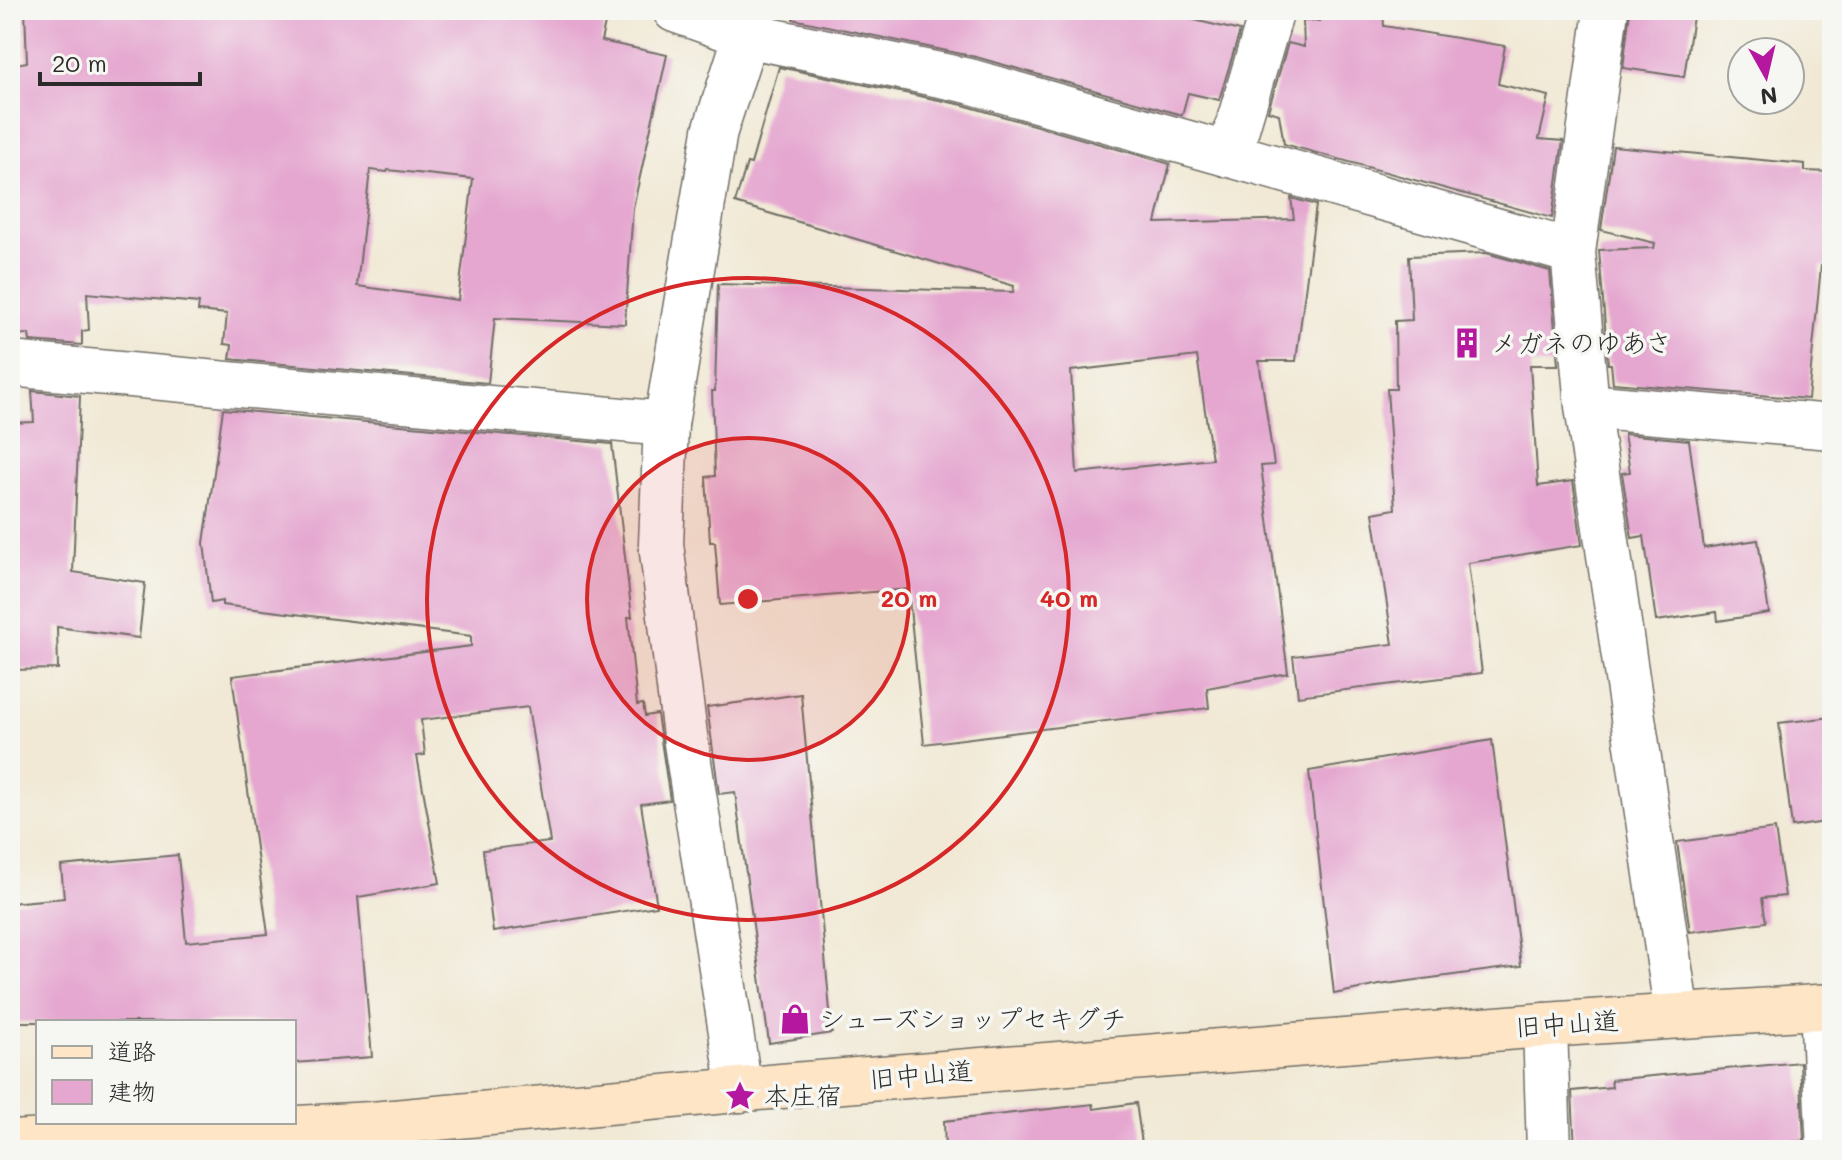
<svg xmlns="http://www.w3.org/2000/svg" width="1842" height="1160" viewBox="0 0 1842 1160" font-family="Mali,'Klee One',sans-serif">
<rect width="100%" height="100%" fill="#f6f6f2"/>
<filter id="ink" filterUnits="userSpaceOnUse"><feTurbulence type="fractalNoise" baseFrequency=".0125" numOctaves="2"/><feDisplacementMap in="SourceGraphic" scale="16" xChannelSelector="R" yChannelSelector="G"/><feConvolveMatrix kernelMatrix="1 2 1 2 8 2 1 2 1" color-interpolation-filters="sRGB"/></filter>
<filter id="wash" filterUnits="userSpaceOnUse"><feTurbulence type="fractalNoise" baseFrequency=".006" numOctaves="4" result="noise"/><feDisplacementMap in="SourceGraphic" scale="32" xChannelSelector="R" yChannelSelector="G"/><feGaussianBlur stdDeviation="1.8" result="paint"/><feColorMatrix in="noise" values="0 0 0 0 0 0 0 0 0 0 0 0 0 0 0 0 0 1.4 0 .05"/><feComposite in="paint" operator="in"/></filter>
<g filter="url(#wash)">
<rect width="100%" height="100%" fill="#f1e9d5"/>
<g id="blocks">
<path fill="#e5a7d0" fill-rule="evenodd" d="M25,10H608L601,41L667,55L633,208L625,324L495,318L488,383L230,359L232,345L224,344L227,314L198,311L199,303L87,293L89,330L82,331V345L30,341L29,334L10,335V65L27,62ZM370,170L387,172L388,170L473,179L458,300L357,286Z
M795,10H1153L1240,31L1219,100L1188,93L1182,115L976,57L793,19Z
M1318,10H1383L1384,26L1505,46L1498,84L1549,96L1539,139L1563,141L1552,218L1284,144L1279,114L1268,111L1288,43L1304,47L1303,21H1319Z
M1630,10H1694L1684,77L1623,68Z
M779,67L963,105L1170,164L1156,223L1294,219L1291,198L1316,205L1296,361H1259L1274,465L1261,466L1288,673L1207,688L1209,708L924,744L908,589L720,605L715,542H710L706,477L715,476L712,391H715L718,284L1013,292L1014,286L735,203L747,163L751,164ZM1197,356L1212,459L1077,473L1071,371Z
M1613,146L1805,164V171L1832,172V267L1821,266L1808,399L1613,383L1611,364H1608L1599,250L1654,248L1655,243L1601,230Z
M1486,253L1550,271L1558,365H1530L1538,486L1573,481L1582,545L1468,563L1482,673L1298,696L1293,656L1393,644L1373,513L1395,509L1387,389H1396L1395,321L1412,320L1409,256Z
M32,391L80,396L73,572L145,583L139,638L57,627L58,669L10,670V423L34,422Z
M223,409L612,444L632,617H628L637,705L643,704L645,716L657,714L670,800L641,804L657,906L493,932L483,850L550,842L528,707L421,720L425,755L417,756L440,883L358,897L372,1057L294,1063V1022H10V903L64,898L61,866L178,855L186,942L268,934L232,676L471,646V636L222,605V601L211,603L204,543Z
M1624,434L1689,440L1704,548L1758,540L1769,613L1718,621L1717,612L1656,621L1644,536L1632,538L1622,473L1630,472Z
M801,694L832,1033L769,1043L735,792L719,794L707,707Z
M1832,717V821L1792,827L1779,723Z
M1492,740L1521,966L1379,985L1334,994L1309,771Z
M1775,829L1785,896L1762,898L1766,922L1690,932L1677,842Z
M1800,1062L1804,1141L1671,1150H1575L1572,1091L1612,1087L1611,1080Z
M1136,1103L1143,1150H945L944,1121L1093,1104L1094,1109Z"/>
</g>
</g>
<g filter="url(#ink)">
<use href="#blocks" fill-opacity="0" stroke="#706e66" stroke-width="2"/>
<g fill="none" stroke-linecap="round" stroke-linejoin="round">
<g stroke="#706e66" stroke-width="47">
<path id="minor" d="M675,10L745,35L969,81L1573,252
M1606,10L1573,252L1587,406L1677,1016
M1229,155L1272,10
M10,364L666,424
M1587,406L1832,427
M1822,1007L1829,1150
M1545,1025L1549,1150"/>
</g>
<g stroke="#706e66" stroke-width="47">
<path id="tertiary" d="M740,1090L686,743L661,544L666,424L715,131L754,10"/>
</g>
<g stroke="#706e66" stroke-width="47">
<path id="secondary" d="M10,1143L372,1124L781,1086L1545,1025L1832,1006"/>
</g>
<use href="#minor" stroke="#fff" stroke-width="44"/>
<use href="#tertiary" stroke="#fff" stroke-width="44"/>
<use href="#secondary" stroke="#fde5c5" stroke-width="44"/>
</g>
</g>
<circle cx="748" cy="599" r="161" fill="#d62828" fill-opacity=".12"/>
<g fill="none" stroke="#d62828" stroke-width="4">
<circle cx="748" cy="599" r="161"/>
<circle cx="748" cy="599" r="321"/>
</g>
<defs>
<g id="building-bare" transform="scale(2.4)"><path d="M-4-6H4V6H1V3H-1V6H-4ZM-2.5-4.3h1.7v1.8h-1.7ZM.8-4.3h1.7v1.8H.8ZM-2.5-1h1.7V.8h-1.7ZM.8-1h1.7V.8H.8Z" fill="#b5179e" stroke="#f6f6f2" stroke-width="2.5" paint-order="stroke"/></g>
<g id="shop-bare" transform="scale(2.4)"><path d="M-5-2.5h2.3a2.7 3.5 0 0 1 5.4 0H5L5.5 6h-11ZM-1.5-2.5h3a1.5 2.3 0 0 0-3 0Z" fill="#b5179e" stroke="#f6f6f2" stroke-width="2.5" paint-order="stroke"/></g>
<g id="sight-bare" transform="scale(2.4)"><path d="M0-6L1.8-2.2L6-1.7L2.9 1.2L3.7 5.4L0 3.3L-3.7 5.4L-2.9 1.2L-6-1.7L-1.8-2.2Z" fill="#b5179e" stroke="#f6f6f2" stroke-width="2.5" paint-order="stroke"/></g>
</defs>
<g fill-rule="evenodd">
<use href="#building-bare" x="1467" y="343"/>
<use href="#shop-bare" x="795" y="1019"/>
<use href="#sight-bare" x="740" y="1096"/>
</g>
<g text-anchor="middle" stroke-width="7" stroke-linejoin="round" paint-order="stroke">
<g font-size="26" fill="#2b2b2b" stroke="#f6f6f2" text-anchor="start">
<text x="1491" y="352">メガネのゆあさ</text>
<text x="819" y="1028">シューズショップセキグチ</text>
<text x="764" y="1105">本庄宿</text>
</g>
<g font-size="26" fill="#2b2b2b" stroke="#f6f6f2">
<text transform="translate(1567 1024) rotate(-4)" y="9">旧中山道</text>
<text transform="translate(921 1075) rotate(-5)" y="9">旧中山道</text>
</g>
</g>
<circle cx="748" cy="599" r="12" fill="#d62828" stroke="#f6f6f2" stroke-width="4"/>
<g font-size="24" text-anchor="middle" font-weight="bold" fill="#d62828" stroke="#f6f6f2" stroke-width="7" stroke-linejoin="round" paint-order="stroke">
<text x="909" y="607">20 m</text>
<text x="1069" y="607">40 m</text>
</g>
<rect width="1842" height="1160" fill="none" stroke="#f6f6f2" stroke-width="40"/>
<rect x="36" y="1020" width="260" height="104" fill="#f6f6f2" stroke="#a5a5a2" stroke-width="2"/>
<rect x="52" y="1046" width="40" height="12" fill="#fde5c5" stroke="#a5a5a2" stroke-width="2"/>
<text x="108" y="1060" font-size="24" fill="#2b2b2b">道路</text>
<rect x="52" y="1080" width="40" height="24" fill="#e5a7d0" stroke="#a5a5a2" stroke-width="2"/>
<text x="108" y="1100" font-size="24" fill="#2b2b2b">建物</text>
<g transform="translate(1766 76) rotate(172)"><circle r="38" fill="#f6f6f2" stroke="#a5a5a2" stroke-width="2"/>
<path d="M0-6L14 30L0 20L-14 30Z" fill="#b5179e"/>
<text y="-12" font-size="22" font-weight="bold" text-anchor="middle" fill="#2b2b2b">N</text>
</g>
<path d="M40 72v12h160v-12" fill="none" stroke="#2b2b2b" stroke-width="4"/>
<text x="52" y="72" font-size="24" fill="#2b2b2b" stroke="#f6f6f2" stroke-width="6" paint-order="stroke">20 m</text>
</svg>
